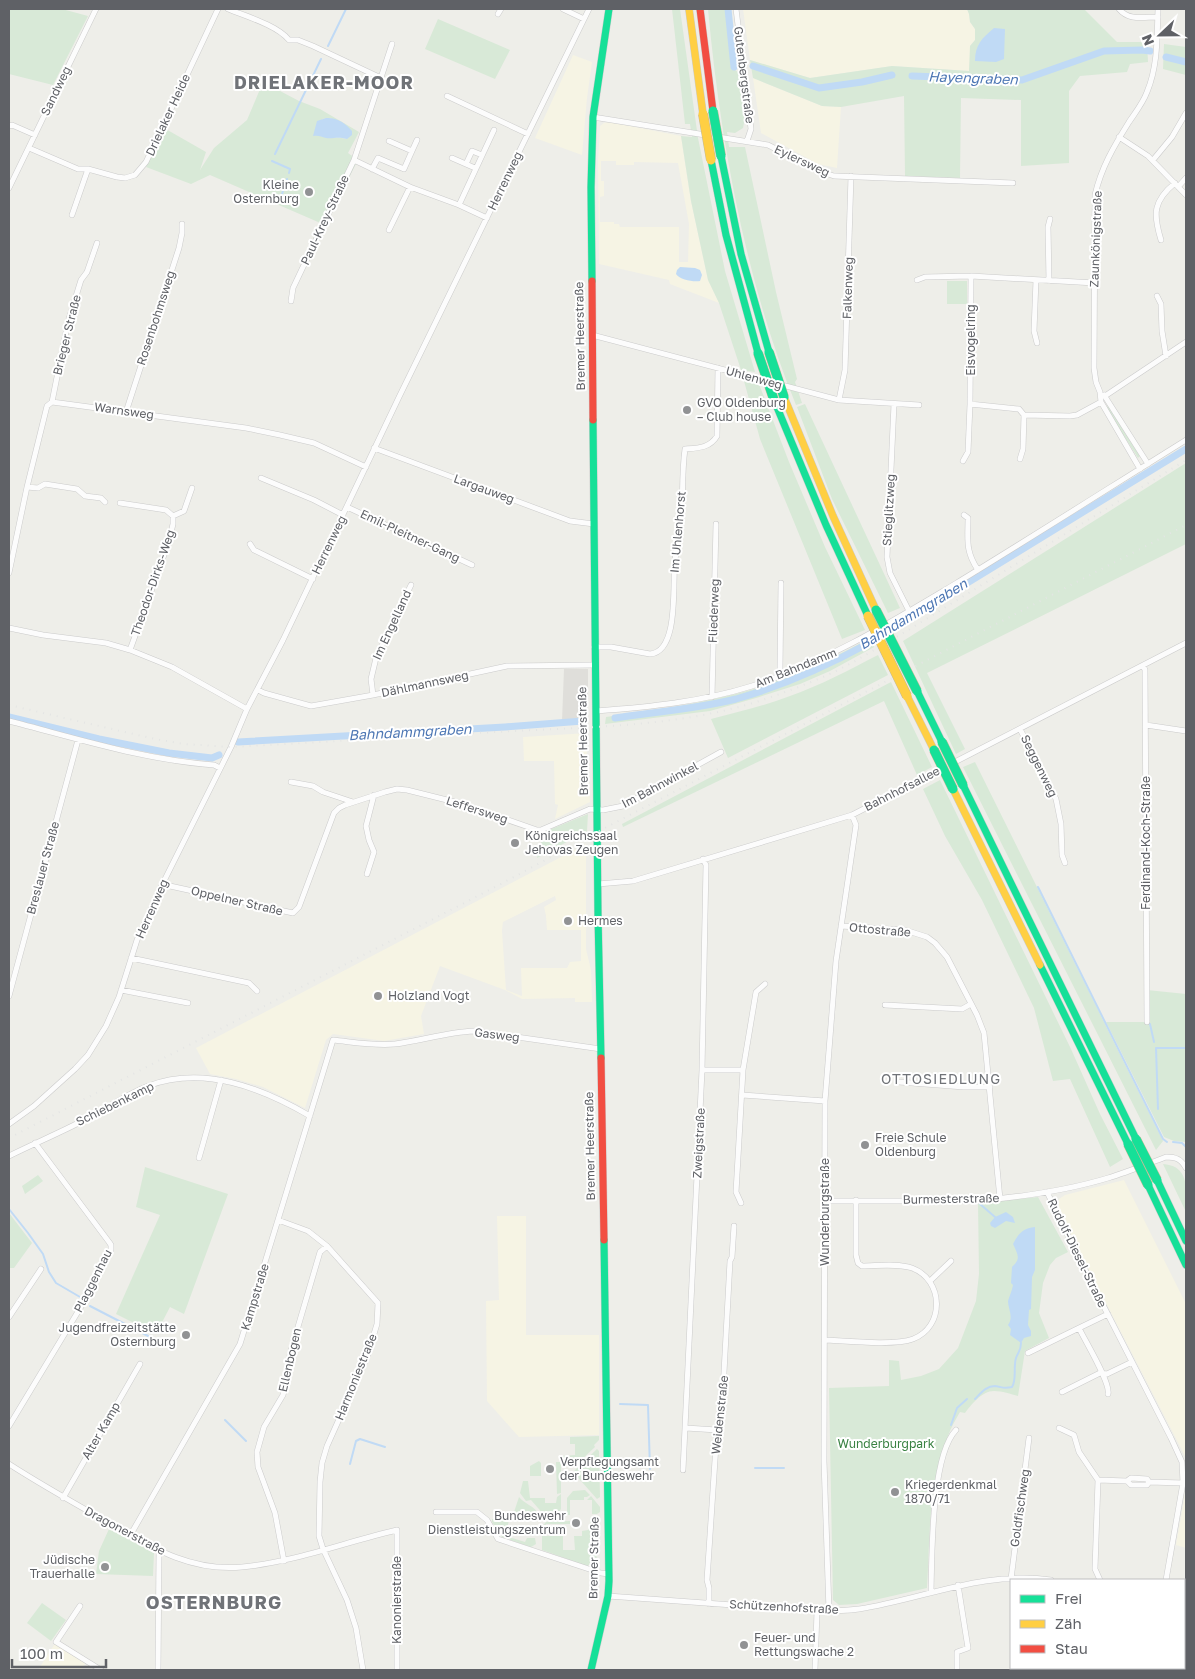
<svg xmlns="http://www.w3.org/2000/svg" width="1195" height="1679" viewBox="0 0 1195 1679" font-family="'Golos Text',sans-serif">
<rect width="100%" height="100%" fill="#eeeee9"/>
<path fill="#f6f4e4" fill-rule="evenodd" d="M743,9H967L969,14L970,22L975,29V40L970,46V71L892,66L810,78L750,60Z
M573,55L592,62L587,98L582,155L535,138Z
M753,78L822,106L841,107L837,168L818,164L761,133Z
M609,122L681,136L691,201L708,280L719,303L670,284L669,280L599,264L598,161L600,126L604,123ZM601,161H616V165H634V162L678,163L689,224L688,262H679V227H620L619,224H614V222H600V197L604,196V181H601Z
M588,733L586,766L589,783L590,802L555,819L558,805L555,804L554,761H524L523,737Z
M586,844V949L591,970L592,1002H575V998L522,999L505,990L440,966L421,1016L424,1034L384,1041L333,1034L326,1040L305,1108L263,1087L236,1079L210,1074L196,1048ZM555,896L556,900L544,907L546,916L547,930H581V961L570,962L567,968H521L522,996L506,990L502,931L503,922Z
M1124,1180L1186,1304V1458L1058,1210L1059,1199L1065,1195Z
M497,1216H526V1335H599V1435L519,1437L487,1401L486,1301L499,1300Z
M1186,1489V1548L1176,1545Z
M56,1642L87,1661L81,1670H38Z"/>
<path fill="#dfdeda" d="M564,669H588V719L562,721Z"/>
<path fill="#d8e9d7" fill-rule="evenodd" d="M9,9H62L88,16L53,85L9,74Z
M672,9H680L698,138L725,271L755,372L741,370L719,303L708,280L691,201L681,136L692,137L690,124H685Z
M708,9H727L732,68L738,72L745,118L743,128L735,133L727,132L729,147H745L776,292L797,379L795,382L802,403L796,405C746,283 720,140 708,9Z
M967,9H1084L1117,42H1147L1148,62L1130,64L1127,72L1080,76L1069,91V163L1021,166V100L961,98L960,178L905,176L904,96L841,107L822,106L753,78L750,60L810,78L892,66L969,71L970,46L975,40V29L970,22L969,14Z
M438,19L510,50L495,79L425,49Z
M1164,44L1186,47V59L1171,58L1175,61L1186,64V75L1163,69Z
M263,82L299,101L320,109L359,132L348,153L358,160L325,225L210,175L191,184L146,167L164,128L206,152L200,170L214,148L247,120ZM331,118L347,139C337,136 328,139 318,135L322,119Z
M947,281H967V304H947Z
M744,381L759,384L789,462L825,547L865,630L842,639L760,439Z
M805,404L900,608L888,613L832,499L797,407Z
M1108,406L1140,456L1138,458L1106,408Z
M1186,463V544L927,673L965,749L956,754L903,641Z
M870,638L874,647L830,671L800,684L756,698L710,711L605,724L606,717C656,710 705,703 754,689C794,676 833,658 870,638Z
M878,655L888,675L728,758L711,719C738,712 764,706 790,696C821,685 849,670 878,655Z
M891,682L932,767L917,775L884,701L623,827L622,824Z
M975,762L1163,1141L1156,1150L963,767Z
M940,780L1071,1049L1100,1114L1123,1159L1110,1167L1070,1079L1053,1081L1034,1008L982,900L945,836L923,789Z
M588,814L587,831L537,858L544,832Z
M1147,990L1186,994V1142L1174,1141L1164,1137L1106,1022H1147Z
M1163,1164C1191,1166 1186,1192 1186,1212Z
M145,1167L228,1194L184,1314L170,1307L156,1334L116,1314L160,1215L136,1207Z
M38,1175L43,1181L25,1194L22,1186Z
M1038,1197L1068,1252L1056,1258L1050,1265L1043,1283L1039,1313L1049,1338L1025,1351L1018,1396C1011,1394 1002,1391 994,1391C982,1391 971,1405 965,1413L960,1412C956,1419 951,1427 948,1436C928,1483 930,1538 927,1588L857,1604L839,1605L833,1600L829,1388L889,1386V1360L899,1361L901,1380L921,1376L939,1369L958,1348L976,1301L979,1274L978,1203Z
M9,1213L32,1243L14,1268H9Z
M599,1436V1440L594,1445L595,1447L578,1463H564L562,1456L575,1455V1444H570V1437Z
M597,1449L599,1451L600,1497L597,1499L573,1472Z
M539,1461L541,1463V1476H530V1466Z
M556,1462H561V1493L557,1494Z
M523,1481H528L530,1498H545V1503H556L557,1497L561,1494V1509L556,1516H545L531,1500L526,1501L520,1493Z
M585,1490L590,1495L587,1497H584V1500H570V1515H567V1498L573,1491Z
M591,1496L600,1507V1512L597,1514H592V1500H587Z
M519,1497C526,1505 533,1505 539,1514V1516L513,1515Z
M492,1519H507L509,1520L505,1538L502,1537L492,1522Z
M591,1519L596,1520L599,1523L596,1552L597,1561L587,1566L542,1550V1527L546,1522L570,1521V1524H546L545,1536H563V1550H575L574,1536H582V1531L588,1530Z
M109,1529L154,1553L153,1576L96,1574L99,1551Z
M509,1537L525,1542L527,1538H535L536,1544L531,1547L510,1540Z
M42,1603L66,1620L51,1641L27,1623Z"/>
<path fill="#c0daf5" d="M994,28L1005,29L1004,59L996,62L975,61C975,45 982,38 994,28Z
M326,118C336,117 346,123 352,131V135L347,139C337,136 334,139 326,138C321,137 319,135 313,136L317,121Z
M680,267L695,268L700,270L702,275L700,281C693,282 680,280 676,274L677,270Z
M1006,1212L1013,1217L1015,1223L1006,1221L995,1228L991,1226L990,1223L995,1217Z
M1035,1227V1270L1032,1277L1031,1309L1029,1310L1028,1325L1031,1331V1336L1024,1338L1021,1343L1010,1335L1011,1329L1008,1325C1014,1317 1008,1309 1008,1301C1009,1297 1012,1291 1013,1285L1011,1283L1012,1267C1021,1259 1018,1255 1013,1244C1018,1234 1023,1228 1035,1227Z"/>
<g fill="none" stroke-linecap="round" stroke-linejoin="round">
<path stroke="#c0daf5" stroke-width="2" d="M328,46L346,9
M275,154L321,59
M272,161L290,169L289,173
M279,203L287,179
M1038,887L1163,1139L1167,1142
M1150,1024L1154,1042
M1158,1109L1156,1048H1186
M1173,1142L1182,1143L1186,1147
M980,1204L995,1217
M9,1209L28,1233L43,1254L49,1272L56,1283L80,1297
M90,1306L152,1338
M975,1399C981,1393 986,1386 995,1386C1003,1387 1002,1389 1012,1387C1017,1379 1013,1368 1016,1358C1018,1352 1021,1351 1021,1343
M620,1404L648,1405L650,1469
M225,1420L246,1441
M951,1425L957,1408L967,1399
M350,1464L356,1441L360,1439L385,1447
M755,1468H784"/>
<path stroke="#c0daf5" stroke-width="7" d="M728,9L734,67
M1166,57L1186,62
M753,66L819,88L862,82L892,75
M912,76L1022,80L1104,51L1142,50L1150,51
M9,717L99,739L169,753L212,758L219,755
M615,718C655,712 696,709 736,699C782,686 827,666 869,643L1186,449
M238,742L505,727L583,721"/>
<g stroke="#cbcbcb" stroke-width="6">
<path id="street" d="M228,9C245,16 277,25 289,40H298L313,46L381,78
M563,9L584,19
M736,9L751,129L747,141
M1119,9C1129,21 1143,17 1158,17
M498,14L501,9
M447,96L528,134
M593,117L768,145L822,172L834,176L1013,183
M9,126L12,125L35,135
M1119,137L1148,156L1186,195
M389,141L412,151L417,140
M29,148L78,169H88L117,177L125,178L135,175L146,162L218,9
M452,158L475,168
M354,160L392,44
M1153,160L1172,137L1186,113
M466,164L472,151L482,155
M372,169L378,158L404,169L412,151
M1178,187L1186,178
M9,188L96,9
M459,205L494,130
M72,215L88,169
M389,230L410,187
M1161,240C1153,214 1153,201 1175,183
M917,280L925,277L971,276
M1036,280L1034,331L1037,343
M1049,281L1048,227L1050,219
M1095,283L971,276L970,404L1019,409L1024,415L1070,416L1077,415L1101,402
M1157,296L1161,304L1162,331L1166,356
M291,301L293,288L354,160L410,187L459,205L487,218
M592,335L839,400L919,405
M1104,395L1148,464
M1105,396L1186,342
M839,400L845,370L851,176
M52,402L68,322L81,280L87,272L97,243
M894,404L887,557L890,573L909,611
M126,412L179,248L182,233V224
M374,448L570,521L594,524
M1020,459L1023,449L1024,415
M963,461L968,452L970,404
M1140,469L1101,402L1100,392L1096,382L1094,368L1095,195C1101,168 1114,146 1129,122C1135,113 1143,103 1147,92C1158,66 1157,37 1158,9
M261,478L314,500L343,515
M27,487L38,488L45,484L77,489L85,496L101,498L105,502
M120,503L166,510L173,516L184,511L192,488
M347,507L472,565
M964,515L968,518C968,539 965,551 978,570
M250,544L254,550L313,579
M9,573L27,487L47,406L52,402L246,428L280,435L314,443L366,467
M781,583L780,669L782,675
M9,628L43,635L106,643L130,650L172,667L247,709
M594,647H611L650,654C680,652 672,581 675,560C676,551 679,543 680,534C684,506 681,477 685,449C698,448 710,448 717,436L718,368
M130,650L169,541L173,524V516
M1143,665L1145,670L1147,1022
M258,690L264,693L311,706L373,695L507,666L595,665
M373,695L371,679L376,658L411,585
M712,697L716,524
M596,711C649,707 701,702 752,686C826,662 888,624 955,584C1032,537 1109,488 1186,440
M9,721C76,738 144,760 214,765L220,768
M1146,725L1186,731
M1020,729L1056,799L1061,824L1062,855L1065,863
M951,764L1186,643
M291,782L313,786L323,792L353,802
M367,874L374,852L369,840L366,826L374,795
M164,883L170,886L293,913L299,907L334,813L339,808L345,805L385,792L397,789L407,790L459,803L537,830H541L590,809L603,810L623,806L721,752
M598,884L633,881L852,815L944,768
M841,926L905,930L927,937L935,943L947,957L977,1015L984,1033L1000,1199
M131,958L249,983L257,991
M121,990L188,1003
M9,996L78,740
M885,1005L962,1009L971,1004
M702,1070H743
M899,1082L964,1087H990
M742,1095L825,1101
M9,1124L34,1106L75,1069L88,1055L106,1026L119,997L137,940L160,889L231,747L247,709L283,640L400,395L589,9
M9,1156C35,1143 62,1132 88,1118C107,1108 127,1094 148,1086C204,1065 262,1088 310,1116
M199,1158L221,1080
M1047,1192L1078,1256L1171,1438L1182,1462L1183,1483L1166,1580
M825,1201H976C1021,1197 1065,1191 1108,1178C1128,1172 1147,1164 1166,1157C1176,1157 1181,1159 1186,1168
M741,1203L736,1192L743,1070L756,992L765,984
M278,1220L308,1231L327,1246L378,1303L377,1324L367,1357L327,1446L322,1463L320,1482L319,1536L323,1549L347,1600L356,1628L363,1670
M930,1281L951,1261
M1108,1314L1079,1328C1085,1341 1111,1383 1108,1394
M9,1317L41,1269
M825,1340C846,1341 895,1346 913,1339C945,1327 944,1280 912,1268C897,1263 877,1266 862,1266L858,1263L856,1255V1200
M1028,1353L1079,1328
M1062,1392L1100,1373L1107,1374L1132,1362
M9,1426L85,1300L111,1250V1245L109,1242L35,1143
M686,1428L717,1430
M1059,1428L1074,1435L1079,1452L1098,1480L1095,1569L1100,1580
M9,1464C40,1484 72,1502 104,1520C148,1545 188,1572 242,1567C295,1562 345,1542 397,1530V1670
M683,1470L702,1070L706,865L703,859
M1098,1480L1127,1481L1131,1485H1147L1149,1482L1183,1483
M1127,1481L1131,1478L1147,1479L1149,1482
M63,1498L140,1364
M436,1512H477L487,1520L498,1539L601,1573L609,1574
M131,1534L240,1344L333,1040C353,1042 374,1046 395,1044C421,1041 447,1032 474,1031L601,1049
M284,1561L275,1513L258,1467L257,1452L264,1427L283,1395L287,1381L290,1354L320,1252L327,1246
M1011,1579L1029,1438
M931,1592C932,1555 931,1456 956,1430
M608,1596L817,1611C831,1611 845,1611 859,1609C923,1599 985,1570 1051,1580
M1184,1598H1186
M709,1604V1588L707,1580L717,1430L723,1391L730,1261L732,1257L734,1226
M80,1606L56,1642L101,1670
M829,1611L824,1461L825,1101L836,961L856,825L852,815
M1141,1668V1670
M158,1670L159,1551
M815,1670L817,1611
M957,1670V1652L968,1648L958,1585"/>
</g>
<g stroke="#ccc" stroke-width="8">
<path id="fast" d="M721,156L741,254L769,352
M711,160L726,235L758,353
M592,281L591,187L593,117L609,9
M774,400L826,525L868,616
M593,420L598,915L601,1058
M917,691L942,742
M963,785L1136,1139
M1040,965L1128,1144
M1157,1180L1186,1241
M1148,1185L1186,1265
M591,1670L608,1596L609,1581L604,1240"/>
</g>
<g stroke="#ccc" stroke-width="8">
<path id="slow" d="M689,9L703,114
M784,397L833,516L876,610
M907,696L934,750
M953,789L1040,965"/>
</g>
<g stroke="#ccc" stroke-width="8">
<path id="jam" d="M700,9L713,111
M592,281L593,420
M601,1058L604,1240"/>
</g>
<use href="#street" stroke="#fcfcfc" stroke-width="5"/>
<use href="#fast" stroke="#16e098" stroke-width="7"/>
<use href="#slow" stroke="#ffcf43" stroke-width="7"/>
<use href="#jam" stroke="#f24e42" stroke-width="7"/>
<path stroke="#e4e5e4" stroke-width="2" stroke-dasharray="1 6" stroke-linecap="butt" d="M9,705L155,739L184,744L231,747C325,742 419,736 514,731C594,727 676,726 753,703C781,694 808,684 834,672C857,661 878,647 900,635L1186,460
M9,1138L499,885L603,829L1186,525"/>
<g stroke="#c4ba98" stroke-width="10" stroke-linecap="butt">
<path id="fast-bridge" d="M713,111L721,156
M769,352L784,397
M758,353L774,400
M876,610L917,691
M942,742L963,785
M934,750L953,789
M1136,1139L1157,1180
M1128,1144L1148,1185"/>
</g>
<g stroke="#c4ba98" stroke-width="10" stroke-linecap="butt">
<path id="slow-bridge" d="M703,114L711,160
M868,616L907,696"/>
</g>
<use href="#fast-bridge" stroke="#16e098" stroke-width="9"/>
<use href="#slow-bridge" stroke="#ffcf43" stroke-width="9"/>
</g>
<g fill="#919294" stroke="#fff" stroke-width="2">
<circle cx="309" cy="192" r="5"/>
<circle cx="687" cy="410" r="5"/>
<circle cx="515" cy="843" r="5"/>
<circle cx="568" cy="921" r="5"/>
<circle cx="378" cy="996" r="5"/>
<circle cx="865" cy="1145" r="5"/>
<circle cx="186" cy="1335" r="5"/>
<circle cx="550" cy="1469" r="5"/>
<circle cx="895" cy="1492" r="5"/>
<circle cx="576" cy="1523" r="5"/>
<circle cx="105" cy="1567" r="5"/>
<circle cx="744" cy="1645" r="5"/>
</g>
<g text-anchor="middle" stroke-width="4" stroke-linejoin="round" paint-order="stroke">
<g font-size="12" fill="#5f6166" stroke="#fff">
<text transform="translate(744 75) rotate(83)" y="4">Gutenbergstraße</text>
<text transform="translate(56 91) rotate(-64)" y="4">Sandweg</text>
<text transform="translate(168 115) rotate(-65)" y="4">Drielaker Heide</text>
<text transform="translate(802 161) rotate(25)" y="4">Eylersweg</text>
<text transform="translate(505 181) rotate(-64)" y="4">Herrenweg</text>
<text transform="translate(325 220) rotate(-65)" y="4">Paul-Krey-Straße</text>
<text transform="translate(1096 239) rotate(-88)" y="4">Zaunkönigstraße</text>
<text transform="translate(848 288) rotate(-88)" y="4">Falkenweg</text>
<text transform="translate(156 318) rotate(-72)" y="4">Rosenbohmsweg</text>
<text transform="translate(67 335) rotate(-76)" y="4">Brieger Straße</text>
<text transform="translate(580 336) rotate(-91)" y="4">Bremer Heerstraße</text>
<text transform="translate(971 340) rotate(-90)" y="4">Eisvogelring</text>
<text transform="translate(754 378) rotate(15)" y="4">Uhlenweg</text>
<text transform="translate(124 411) rotate(8)" y="4">Warnsweg</text>
<text transform="translate(484 489) rotate(20)" y="4">Largauweg</text>
<text transform="translate(889 510) rotate(-87)" y="4">Stieglitzweg</text>
<text transform="translate(678 532) rotate(-85)" y="4">Im Uhlenhorst</text>
<text transform="translate(410 536) rotate(25)" y="4">Emil-Pleitner-Gang</text>
<text transform="translate(329 545) rotate(-64)" y="4">Herrenweg</text>
<text transform="translate(153 583) rotate(-71)" y="4">Theodor-Dirks-Weg</text>
<text transform="translate(714 611) rotate(-88)" y="4">Fliederweg</text>
<text transform="translate(392 625) rotate(-65)" y="4">Im Engelland</text>
<text transform="translate(796 668) rotate(-22)" y="4">Am Bahndamm</text>
<text transform="translate(425 684) rotate(-12)" y="4">Dählmannsweg</text>
<text transform="translate(583 741) rotate(-91)" y="4">Bremer Heerstraße</text>
<text transform="translate(1039 766) rotate(64)" y="4">Seggenweg</text>
<text transform="translate(660 785) rotate(-28)" y="4">Im Bahnwinkel</text>
<text transform="translate(902 789) rotate(-27)" y="4">Bahnhofsallee</text>
<text transform="translate(477 810) rotate(18)" y="4">Leffersweg</text>
<text transform="translate(1146 843) rotate(-90)" y="4">Ferdinand-Koch-Straße</text>
<text transform="translate(43 868) rotate(-75)" y="4">Breslauer Straße</text>
<text transform="translate(237 901) rotate(13)" y="4">Oppelner Straße</text>
<text transform="translate(152 909) rotate(-66)" y="4">Herrenweg</text>
<text transform="translate(880 930) rotate(5)" y="4">Ottostraße</text>
<text transform="translate(497 1035) rotate(7)" y="4">Gasweg</text>
<text transform="translate(115 1104) rotate(-26)" y="4">Schiebenkamp</text>
<text transform="translate(699 1143) rotate(-87)" y="4">Zweigstraße</text>
<text transform="translate(590 1146) rotate(-91)" y="4">Bremer Heerstraße</text>
<text transform="translate(951 1199) rotate(-1)" y="4">Burmesterstraße</text>
<text transform="translate(825 1212) rotate(-90)" y="4">Wunderburgstraße</text>
<text transform="translate(1077 1253) rotate(64)" y="4">Rudolf-Diesel-Straße</text>
<text transform="translate(93 1281) rotate(-63)" y="4">Plaggenhau</text>
<text transform="translate(255 1297) rotate(-73)" y="4">Kampstraße</text>
<text transform="translate(290 1360) rotate(-77)" y="4">Ellenbogen</text>
<text transform="translate(356 1377) rotate(-68)" y="4">Harmoniestraße</text>
<text transform="translate(720 1415) rotate(-84)" y="4">Weidenstraße</text>
<text transform="translate(101 1431) rotate(-60)" y="4">Alter Kamp</text>
<text transform="translate(1020 1508) rotate(-82)" y="4">Goldfischweg</text>
<text transform="translate(125 1531) rotate(28)" y="4">Dragonerstraße</text>
<text transform="translate(594 1558) rotate(-89)" y="4">Bremer Straße</text>
<text transform="translate(397 1600) rotate(-90)" y="4">Kanonierstraße</text>
<text transform="translate(784 1607) rotate(3)" y="4">Schützenhofstraße</text>
</g>
<g font-size="12" fill="#5f6166" stroke="#fff" text-anchor="start">
<text x="299" y="189" text-anchor="end">Kleine<tspan x="299" dy="14">Osternburg</tspan></text>
<text x="697" y="407">GVO Oldenburg<tspan x="697" dy="14">– Club house</tspan></text>
<text x="525" y="840">Königreichssaal<tspan x="525" dy="14">Jehovas Zeugen</tspan></text>
<text x="578" y="925">Hermes</text>
<text x="388" y="1000">Holzland Vogt</text>
<text x="875" y="1142">Freie Schule<tspan x="875" dy="14">Oldenburg</tspan></text>
<text x="176" y="1332" text-anchor="end">Jugendfreizeitstätte<tspan x="176" dy="14">Osternburg</tspan></text>
<text x="560" y="1466">Verpflegungsamt<tspan x="560" dy="14">der Bundeswehr</tspan></text>
<text x="905" y="1489">Kriegerdenkmal<tspan x="905" dy="14">1870/71</tspan></text>
<text x="566" y="1520" text-anchor="end">Bundeswehr<tspan x="566" dy="14">Dienstleistungszentrum</tspan></text>
<text x="95" y="1564" text-anchor="end">Jüdische<tspan x="95" dy="14">Trauerhalle</tspan></text>
<text x="754" y="1642">Feuer- und<tspan x="754" dy="14">Rettungswache 2</tspan></text>
</g>
<g font-size="12" fill="#3a8243" stroke="#fff">
<text x="886" y="1448">Wunderburgpark</text>
</g>
<g font-size="14" font-style="italic" fill="#4d77b4" stroke="#fff">
<text transform="translate(973 78) rotate(2)" y="5">Hayengraben</text>
<text transform="translate(913 614) rotate(-31)" y="5">Bahndammgraben</text>
<text transform="translate(410 732) rotate(-3)" y="5">Bahndammgraben</text>
</g>
<g font-size="14" letter-spacing="1" fill="#707378" stroke="#fff">
<text x="941" y="1084">OTTOSIEDLUNG</text>
</g>
<g font-size="18" font-weight="bold" letter-spacing="1" fill="#707378" stroke="#fff">
<text x="324" y="89">DRIELAKER-MOOR</text>
<text x="214" y="1609">OSTERNBURG</text>
</g>
</g>
<rect width="1195" height="1679" fill="none" stroke="#5f6166" stroke-width="20"/>
<rect x="1010" y="1579" width="175" height="90" fill="#ffffff" stroke="#bfc0c2"/>
<rect x="1020" y="1595" width="25" height="8" fill="#16e098" stroke="#bfc0c2"/>
<text x="1055" y="1604" font-size="15" fill="#5f6166">Frei</text>
<rect x="1020" y="1620" width="25" height="8" fill="#ffcf43" stroke="#bfc0c2"/>
<text x="1055" y="1629" font-size="15" fill="#5f6166">Zäh</text>
<rect x="1020" y="1645" width="25" height="8" fill="#f24e42" stroke="#bfc0c2"/>
<text x="1055" y="1654" font-size="15" fill="#5f6166">Stau</text>
<g transform="translate(1160 35) rotate(248)" stroke="#ffffff" stroke-width="4" paint-order="stroke">
<path d="M0-4L9 19L0 12L-9 19Z" fill="#5f6166"/>
<text y="-8" font-size="14" font-weight="bold" text-anchor="middle" fill="#5f6166">N</text>
</g>
<path d="M12 1659v8h94v-8" fill="none" stroke="#5f6166" stroke-width="2.5"/>
<text x="20" y="1659" font-size="15" fill="#5f6166" stroke="#ffffff" stroke-width="4" paint-order="stroke">100 m</text>
</svg>
